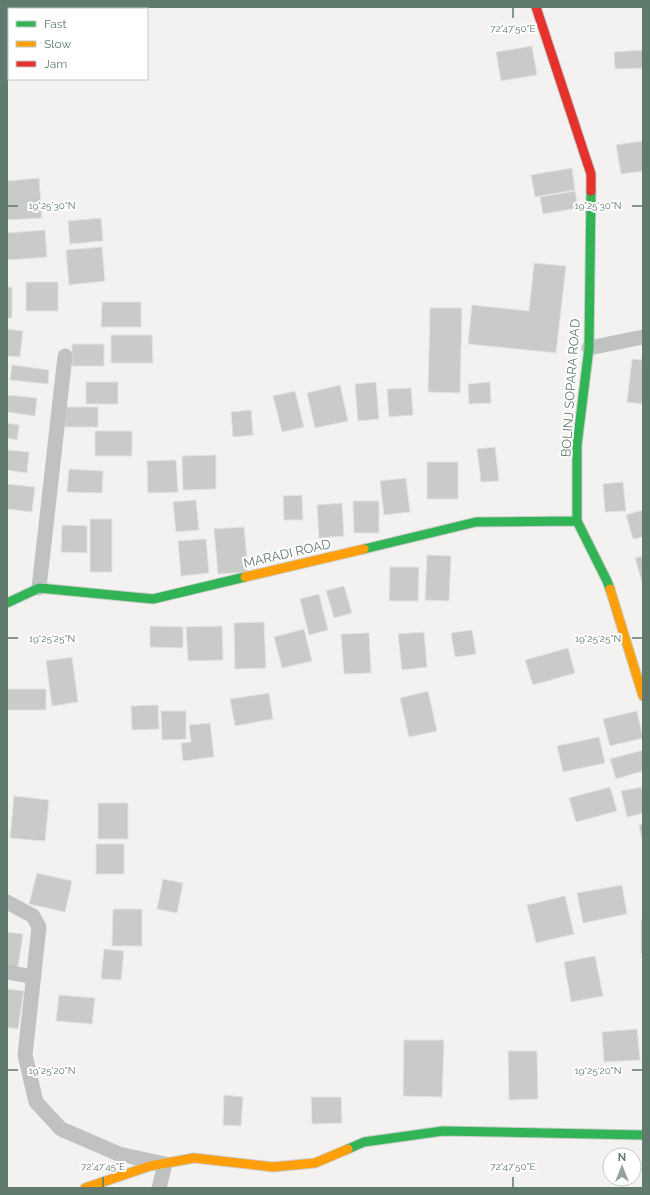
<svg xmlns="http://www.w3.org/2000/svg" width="650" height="1195" viewBox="0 0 650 1195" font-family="Raleway,sans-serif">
<rect width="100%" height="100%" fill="#f3f2f1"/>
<path fill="#c9cbc9" stroke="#e2e2e1" d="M532,46L537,75L501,81L496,52Z
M643,50V68L615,69L614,52Z
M643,141V171L621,174L616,145Z
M572,168L575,190L535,197L531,175Z
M39,178L42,218L7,220V181Z
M575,191L578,208L543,214L540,197Z
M101,218L103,241L70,244L68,221Z
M45,230L47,257L7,260V233Z
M102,247L105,281L69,285L66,250Z
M534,263L566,266L556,353L468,344L472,305L529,311Z
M26,282H58V311H26Z
M7,287H12V318H7Z
M102,302H141V327H101Z
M430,308H462L460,393L428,392Z
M7,329L23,331L20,357L7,356Z
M111,335H152L153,363H111Z
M72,344H104V366H72Z
M632,359L643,360V404L627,402Z
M12,365L49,370L48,384L10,380Z
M86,382H118V404H86Z
M376,382L379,419L358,421L355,384Z
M490,382L491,403L469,404L468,384Z
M340,385L348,421L315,428L307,393Z
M411,388L413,415L389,417L387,389Z
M295,391L304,427L282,432L273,396Z
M7,395L37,398L35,416L7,412Z
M65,407H98V427H65Z
M251,410L253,435L233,437L231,412Z
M7,423L19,425L17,440L7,438Z
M95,431H132V456H95Z
M495,447L499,481L481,482L477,449Z
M7,450L29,452L27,473L7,470Z
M216,455V489L183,490L182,456Z
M176,460L178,492L148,493L147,461Z
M427,462H458V499H427Z
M69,469L103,471L102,493L67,492Z
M406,478L410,512L384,515L380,481Z
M623,482L626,511L605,512L603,484Z
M7,484L35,487L32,512L7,509Z
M302,495L303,520H284L283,496Z
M196,500L199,530L176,532L173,502Z
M353,501H379V533H354Z
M342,503L344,536L319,538L317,505Z
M643,510V537L633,539L626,515Z
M90,519H112V572H90Z
M62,525L87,526V553L61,552Z
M244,527L248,572L218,574L214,529Z
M206,539L209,573L181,576L178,541Z
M427,555L451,556L449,601L425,600Z
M643,556V585L635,558Z
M390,567H419L418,601H389Z
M344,586L352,613L334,618L326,591Z
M319,594L328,630L309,635L300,599Z
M264,622L266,668L235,669L234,623Z
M150,626L183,627V648L150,647Z
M222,626L223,660L188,661L186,627Z
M304,629L312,661L282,668L274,637Z
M472,630L476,654L455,657L451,633Z
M424,632L427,667L402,670L398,634Z
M369,633L371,673L344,674L341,634Z
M568,648L575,673L533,685L525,660Z
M72,657L78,702L52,706L46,661Z
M7,689H46V710H7Z
M428,691L437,731L409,737L400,698Z
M269,693L273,719L235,726L230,699Z
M158,705L159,729L132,730L131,706Z
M161,711H186V739L162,740Z
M637,711L643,738L610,746L603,719Z
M210,723L214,757L183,761L181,743L191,742L189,725Z
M599,737L605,763L563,772L557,746Z
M643,750V771L616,779L610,759Z
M610,787L617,811L576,822L569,798Z
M642,787L643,792V813L627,817L621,791Z
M14,796L49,800L45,841L10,838Z
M98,803H128V839H98Z
M643,824V844L639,825Z
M96,844H124V874H96Z
M37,873L72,881L65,912L29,904Z
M163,879L183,883L177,913L157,909Z
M622,885L627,914L583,923L577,893Z
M565,896L574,934L536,943L527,905Z
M113,909H142V946H112Z
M643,919V953H641V920Z
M7,932L23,934L18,968L7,966Z
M104,949L124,951L121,980L101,979Z
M595,956L603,996L571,1002L564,962Z
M7,989L24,991L18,1029L7,1027Z
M59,995L95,998L92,1024L56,1021Z
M637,1029L640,1060L604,1062L602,1032Z
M404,1040H444L442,1097L403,1096Z
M508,1051H537L538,1099L509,1100Z
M224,1095L243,1097L241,1126L223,1125Z
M311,1097H341L342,1123L312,1124Z"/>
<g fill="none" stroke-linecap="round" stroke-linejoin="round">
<g stroke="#cbcdcb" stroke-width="11">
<path id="fast" d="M591,191L589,348L577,445V521L607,581L610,589
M364,549L476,522L577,521
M7,603L39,588L153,599L245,577
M348,1149L364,1142L443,1131L643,1135"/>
</g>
<g stroke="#cbcdcb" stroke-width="11">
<path id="slow" d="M245,577L364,549
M610,589L643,696
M85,1188L150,1166L194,1158L273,1167L315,1163L348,1149"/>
</g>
<g stroke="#cbcdcb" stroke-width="11">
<path id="jam" d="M536,7L591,174V191"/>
</g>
<path stroke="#bfc2c1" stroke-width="15" d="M589,348L643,337
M39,588L65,356
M7,902L33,916L39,927L25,1055L36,1102L61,1129L119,1154L165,1164L159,1188
M7,972L34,977"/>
<use href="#fast" stroke="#30b455" stroke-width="9"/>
<use href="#slow" stroke="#ff9f0a" stroke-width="9"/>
<use href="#jam" stroke="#e5322d" stroke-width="9"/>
</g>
<path fill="none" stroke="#607b6d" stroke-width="1.5" d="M513,8V18M8,206H18M632,206H642M8,638H18M632,638H642M8,1070H18M632,1070H642M103,1177V1187M513,1177V1187"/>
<g text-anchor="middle" stroke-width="4" stroke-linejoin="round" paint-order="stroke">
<g font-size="13" fill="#607b6d" stroke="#fff">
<text transform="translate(570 388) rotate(-86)" y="5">BOLINJ SOPARA ROAD</text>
<text transform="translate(287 553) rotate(-13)" y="5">MARADI ROAD</text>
</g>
</g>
<g font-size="10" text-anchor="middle" fill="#607b6d" stroke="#fff" stroke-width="4" stroke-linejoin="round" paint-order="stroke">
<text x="513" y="32">72°47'50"E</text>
<text x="52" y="209">19°25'30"N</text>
<text x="598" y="209">19°25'30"N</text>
<text x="52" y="642">19°25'25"N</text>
<text x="598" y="642">19°25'25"N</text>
<text x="52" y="1074">19°25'20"N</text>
<text x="598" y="1074">19°25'20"N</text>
<text x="103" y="1170">72°47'45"E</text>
<text x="513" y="1170">72°47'50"E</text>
</g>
<rect width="650" height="1195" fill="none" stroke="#607b6d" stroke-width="16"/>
<rect x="8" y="8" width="140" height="72" fill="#ffffff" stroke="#bfcac5"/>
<rect x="16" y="21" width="20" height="6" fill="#30b455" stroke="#bfcac5"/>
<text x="44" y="28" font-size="12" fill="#607b6d">Fast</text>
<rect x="16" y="41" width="20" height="6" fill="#ff9f0a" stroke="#bfcac5"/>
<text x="44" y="48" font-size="12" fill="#607b6d">Slow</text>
<rect x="16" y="61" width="20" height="6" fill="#e5322d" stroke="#bfcac5"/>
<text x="44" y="68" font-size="12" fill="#607b6d">Jam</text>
<g transform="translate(622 1167)"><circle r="19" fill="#ffffff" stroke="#bfcac5"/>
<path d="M0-3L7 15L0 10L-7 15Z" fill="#93a59b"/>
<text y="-6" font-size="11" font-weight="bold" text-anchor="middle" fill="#607b6d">N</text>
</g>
</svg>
